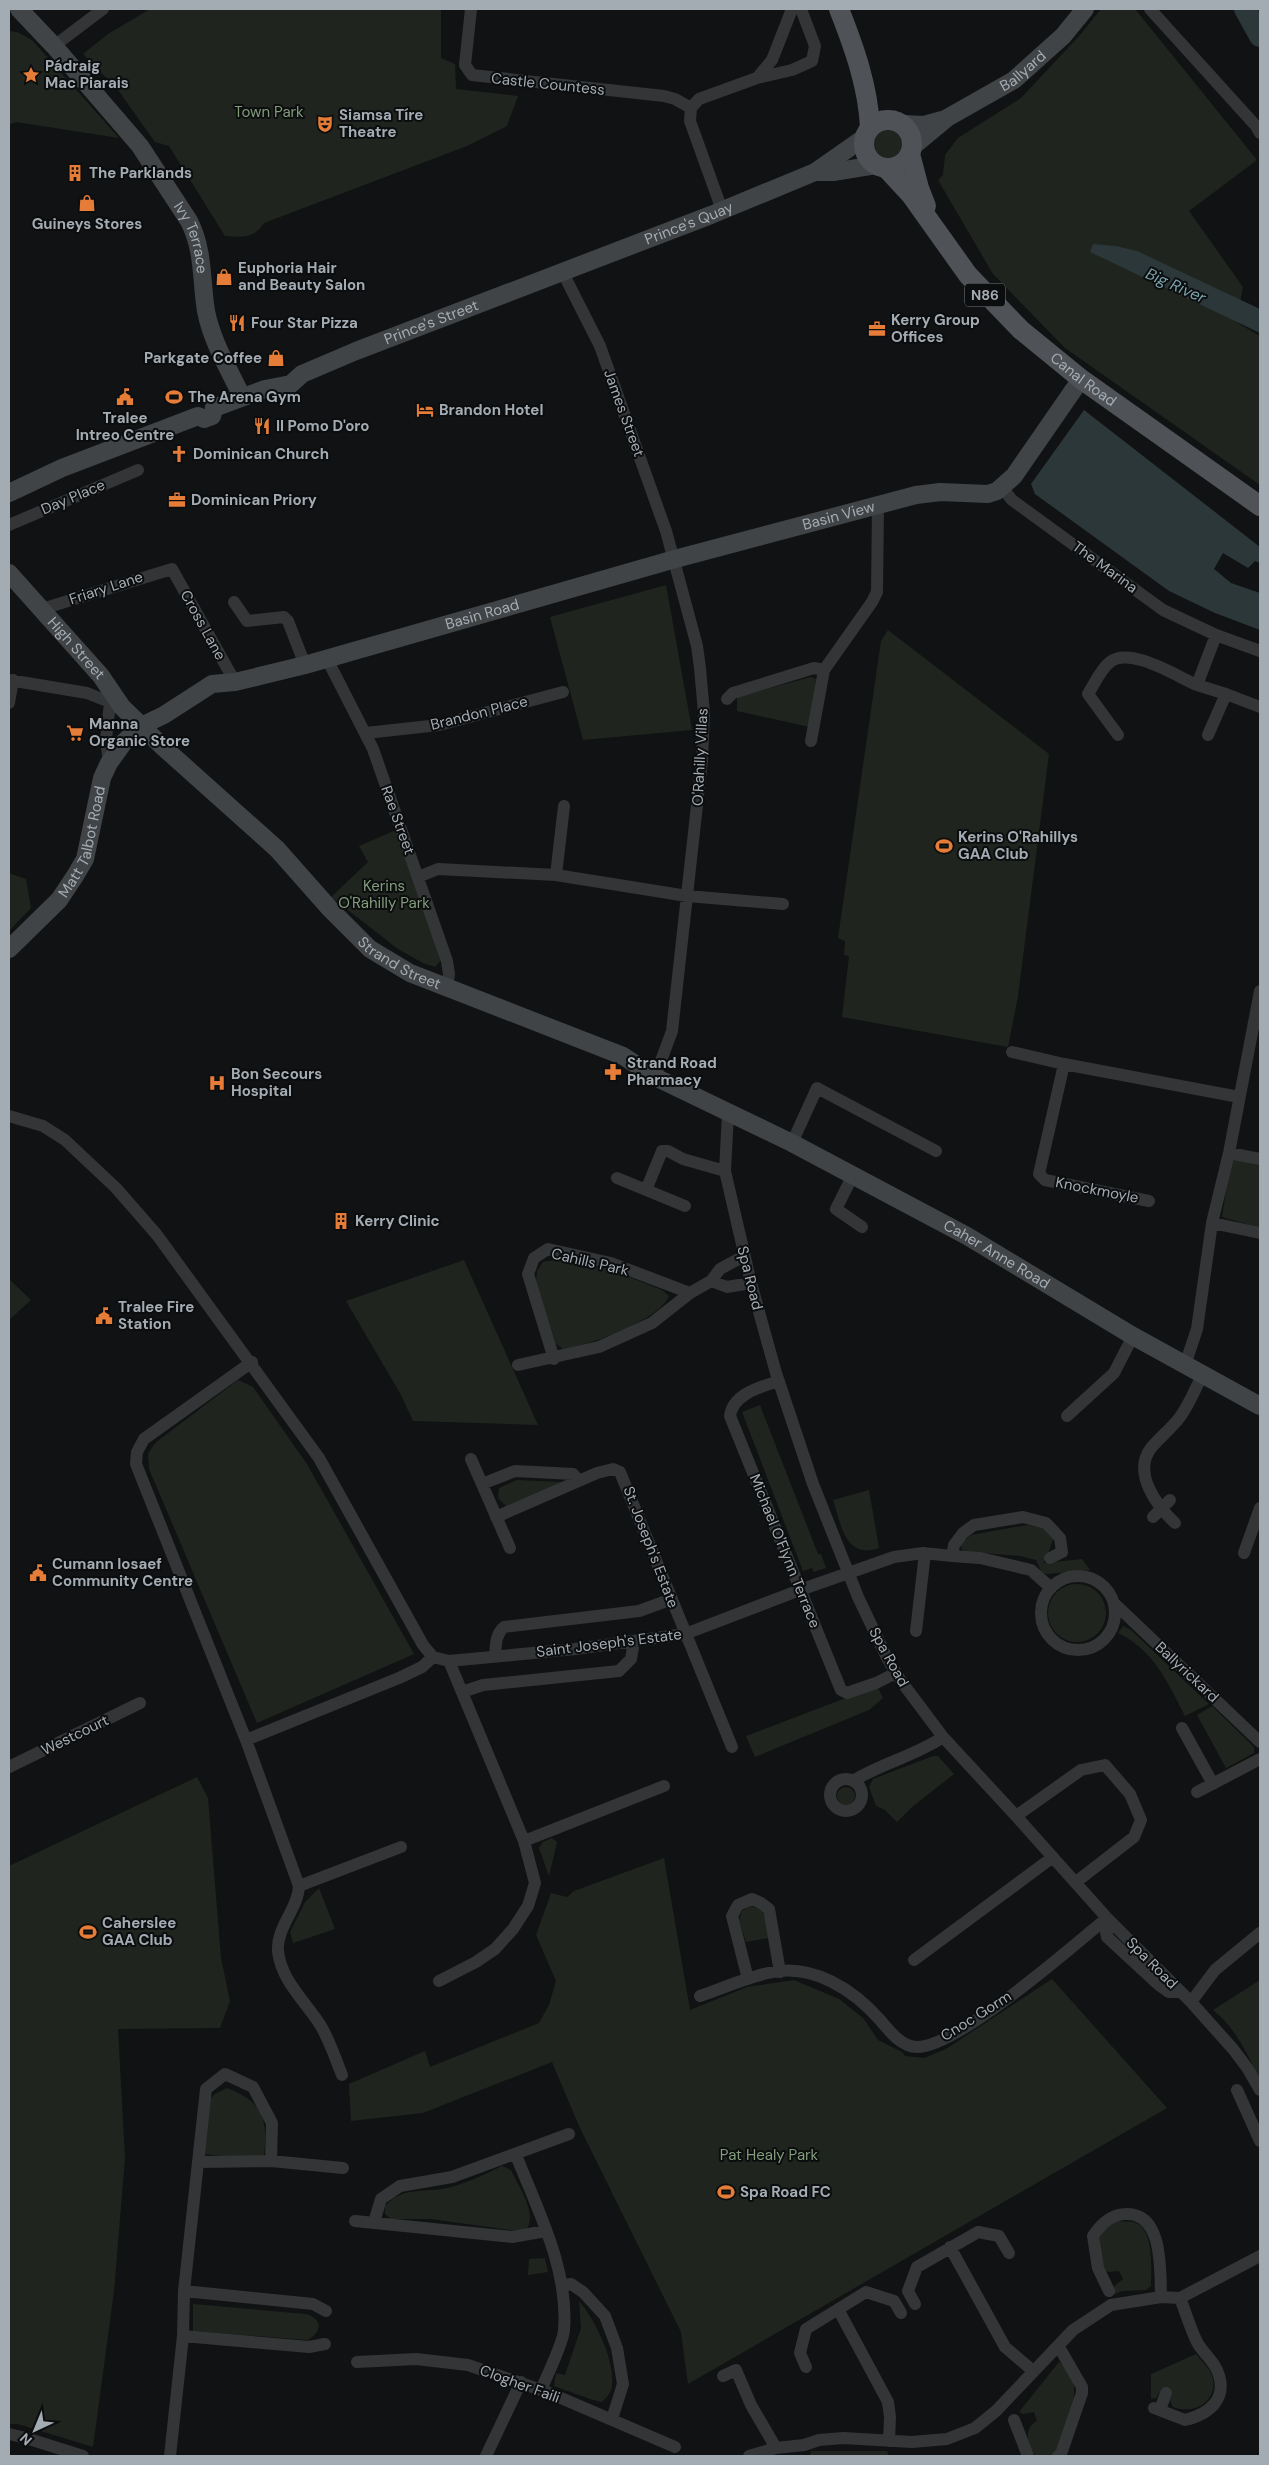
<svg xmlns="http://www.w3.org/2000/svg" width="1269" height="2465" viewBox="0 0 1269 2465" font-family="'DM Sans',sans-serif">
<rect width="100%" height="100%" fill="#111213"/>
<path fill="#1f251e" d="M150,9H441V58L455,64L456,89L518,96L507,126L467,146L264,223C254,239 241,237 225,236L169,146L155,142L118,90L83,54L108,34Z
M1101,9H1135L1257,160L1189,211L1243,287L1236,322L1260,336V485L1065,348L993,274L938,180L943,175L945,155L958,138L1021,98L1080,35Z
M9,31L17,32L32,40L119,138L16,122L9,125Z
M887,127C898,128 908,136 905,148C893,185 848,137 887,127Z
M666,585L692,730L583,740L550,617Z
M888,630L1049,754L1018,996L1008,1047L842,1017L849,956L844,955L845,941L838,938L881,641Z
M811,677L816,679L810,727L737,711V697Z
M396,830L442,959L435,967L423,963L398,949L331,897L368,862L359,846Z
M9,873L26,879L31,908L9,931Z
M1231,1159L1260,1165V1228L1222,1217Z
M464,1260L538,1425L413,1421L401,1395L346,1301Z
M554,1260L606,1268L662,1290L669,1296C661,1319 588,1346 563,1349L556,1344L536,1282L537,1271L543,1262Z
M9,1279L31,1300L9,1320Z
M238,1380L253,1387L307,1464L414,1654L257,1723L149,1469L148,1454L155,1443Z
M760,1405L818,1554H821L826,1568L814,1572L812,1568L803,1571L742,1412Z
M517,1480L562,1482L560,1486L506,1506L498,1498L499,1488Z
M869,1490L879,1548C845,1560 841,1524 833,1500Z
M1027,1525L1043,1528L1053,1539L1049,1551L1044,1556V1563L1082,1559L1090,1570L1047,1574L1042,1573L1036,1560L1020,1556L969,1552L962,1550L960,1544L971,1535Z
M1048 1613a29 29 0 1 1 58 0a29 29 0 1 1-58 0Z
M1123,1626L1131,1630L1209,1704L1185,1716C1168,1683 1154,1650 1118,1633Z
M877,1686L883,1698L869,1710L755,1757L746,1736Z
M1212,1706L1254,1747V1753L1226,1768L1197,1715Z
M933,1756H938L954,1774L912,1807L897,1822L885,1810L876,1806L869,1787L873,1779Z
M197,1777L208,1798L221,1958L230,2001L220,2028L118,2029L125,2158L114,2291L93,2447L18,2424H9V1866Z
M837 1796a9 9 0 1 1 18 0a9 9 0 1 1-18 0Z
M552,1838L557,1842L549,1876L539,1848L543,1842Z
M664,1858L690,2010L747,1987L794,1980L839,1999L863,2018L878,2040L902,2052L905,2056L924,2058L946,2049L1052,1979L1167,2108L688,2384L681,2332L579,2126L552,2062L423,2113L351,2121L349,2084L425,2051L430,2067L539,2023L549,2005L556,1981L536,1935L551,1893L567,1897L574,1891Z
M319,1888L335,1929L293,1943L290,1932L305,1902Z
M750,1906L763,1910L769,1938L746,1942L739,1920L742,1911Z
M1260,1980V2080C1248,2055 1235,2027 1213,2010Z
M227,2088C263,2102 268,2118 264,2155L257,2159L203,2154L207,2102L215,2094Z
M502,2166L511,2170C519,2188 539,2214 525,2232L431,2219H391L385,2214V2206C403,2185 426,2194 451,2187C469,2182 486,2174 502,2166Z
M1118,2221C1123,2222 1130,2221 1134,2222C1155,2229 1151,2269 1151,2286L1146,2290L1122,2291L1113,2295V2287L1123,2279L1119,2271L1109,2272L1102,2269L1099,2234L1110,2224Z
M545,2258L548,2272L528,2275L529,2259Z
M579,2301C595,2319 615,2361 612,2385C612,2392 607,2397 602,2402L590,2399L554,2386L556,2373L565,2375L581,2328Z
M193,2304L306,2314C323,2319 322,2332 308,2340L193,2331Z
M1196,2354C1202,2362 1212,2370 1213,2380C1217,2403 1192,2415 1173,2407L1170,2401L1172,2393L1162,2388L1156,2398L1151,2399V2374Z
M1059,2362C1091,2380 1064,2428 1055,2454L1052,2456H1036C1027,2446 1023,2428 1037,2421L1034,2412L1023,2414L1019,2412Z
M811,2451H887L889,2456H810Z"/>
<path fill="#2c373a" d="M1093,244L1116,246L1137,251L1260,309V333L1090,252Z
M1084,410L1260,547V563L1255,561L1248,568L1223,553L1214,569L1231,583L1260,593V630L1215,613L1169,591L1035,494L1031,484Z"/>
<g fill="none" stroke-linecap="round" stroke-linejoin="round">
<path stroke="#2c373a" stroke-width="22" d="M1245,9L1260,36"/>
<path stroke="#333537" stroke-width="12" d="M471,9L465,65L472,75L664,96L675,99L691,108
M1150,9L1256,126L1260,133
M54,46L103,9
M757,78L772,60L792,9
M722,210L690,121L691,108L699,99L757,78L792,70L812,61L815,46L801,9
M562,271L600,346L666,531L697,646L700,668L704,713L702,760L672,1031L655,1077
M1001,486L1012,500L1163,610L1216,635L1260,651
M9,525L138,470
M234,602L247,621L284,617L288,621L305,665
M42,609L172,569L235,682
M327,659L373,749L447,961L449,974L447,989
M9,680L87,693L122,707
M1197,685L1226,694L1260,707
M727,699L733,693L814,668L824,670
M9,703L13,680
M366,733L439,725L563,692
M1118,735L1088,694C1095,683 1100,670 1110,662C1130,646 1176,676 1197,685L1216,635
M1208,735L1226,694
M811,741L824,670L872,602L877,592L878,506
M109,763L106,739L110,703
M556,875L564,806
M418,877L438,869L556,875L687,896L783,904
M1012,1052L1064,1064L1239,1097
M1064,1064L1039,1174L1045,1180L1149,1201
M728,1113L725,1171L751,1283L776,1373L813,1484L858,1597L887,1658L901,1681L943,1737L1016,1816L1107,1918L1191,2002L1233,2049L1248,2069L1260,2090
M9,1116L43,1126L65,1140L116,1188L157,1235L319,1458L423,1645L433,1657L449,1661L575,1649L685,1634L800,1590L894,1557L923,1553L952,1556L954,1545L963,1533L974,1525L1023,1517L1046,1523L1060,1538L1062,1552L1050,1558
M792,1143L817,1088L936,1151
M1229,1153L1260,1159
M853,1175L836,1209L862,1227
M617,1178L685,1206
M646,1190L662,1151H668L683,1159L725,1171
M1212,1223L1260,1233
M711,1281L727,1287L751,1283
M554,1359L528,1274L534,1258L548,1249L611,1263L690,1293L711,1281L720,1269L744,1256
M252,1362L144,1439L137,1452L136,1464L246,1740L399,1678L422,1667L433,1657
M518,1365L599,1347L652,1323L690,1293
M1185,1365L1197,1329L1212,1223L1229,1153L1260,991
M779,1381C760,1387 733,1394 730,1416L841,1690L847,1693L876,1683L896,1673
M1067,1416L1114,1373L1133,1336
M471,1459L510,1548
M482,1484L515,1471L573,1474L579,1481
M496,1517L597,1473L613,1469L620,1472L732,1747
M1153,1517L1170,1500
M1175,1523C1157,1506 1132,1473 1151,1448C1160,1437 1172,1428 1180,1417C1189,1405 1195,1389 1202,1376
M1244,1553L1260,1508
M952,1556L980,1558L1031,1570L1051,1588
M1041 1613a37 37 0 1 1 74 0a37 37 0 1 1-74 0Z
M1114,1603L1260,1742
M916,1631L925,1553
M495,1656C496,1645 495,1635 504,1627L639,1611L672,1599
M462,1692L483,1685L619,1671L631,1659L634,1641
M1182,1728L1213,1784
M246,1740L299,1886C298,1909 276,1928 278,1951C281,1980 304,2000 319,2023C329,2038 335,2058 342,2075
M9,1767L140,1703
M830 1795a16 16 0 1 1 32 0a16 16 0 1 1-32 0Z
M853,1781C882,1763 915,1756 943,1737
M1197,1792L1260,1759
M1016,1816L1081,1770L1105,1765L1130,1794L1141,1820L1134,1837L1076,1882
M524,1841L664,1786
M299,1886L401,1847
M1113,1925L1106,1932L1107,1937L1159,1985L1169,1992H1180
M914,1960L1053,1857
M748,1979L732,1916L738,1905L752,1899L761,1903L769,1909L780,1972
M439,1981L476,1962L495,1949L513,1929L528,1906L535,1883L524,1841L449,1661
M700,1996C723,1988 745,1978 768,1973C812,1962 854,1990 881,2021C890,2032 902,2047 917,2047C958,2047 1072,1947 1107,1918
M1191,2002L1215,1970L1260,1933
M1237,2090L1260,2141
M516,2155C537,2209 569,2269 564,2330C563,2344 547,2375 541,2390
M198,2162L271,2161L343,2168
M355,2221L512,2237L546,2231
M374,2222L381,2199L400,2186L452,2177L569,2134
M950,2247L1005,2347L1032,2370
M563,2285L571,2284L583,2292L605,2316L617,2348L623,2384L612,2419
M184,2291L313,2304L326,2311
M1109,2291L1098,2268L1093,2236C1101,2224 1111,2214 1126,2214C1164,2213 1160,2272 1161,2297
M915,2304L908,2291L917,2267L978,2232L999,2236L1009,2253
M838,2309L888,2402L890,2417L889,2441
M183,2336L309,2347L325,2344
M357,2362L416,2359L468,2365L547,2392L675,2447
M806,2367L800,2353L806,2329L866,2292L894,2301L901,2313
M723,2376L736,2370L751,2405L776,2448
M1154,2408L1185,2420C1210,2414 1229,2398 1217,2370C1212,2359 1202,2352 1197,2342C1190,2328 1186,2313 1180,2298
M1160,2410L1166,2393
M1014,2420L1028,2456
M9,2434L26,2438L83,2456
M170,2456L183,2336L184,2291L206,2089L225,2074L253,2087L272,2123L271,2161
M486,2456L521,2382
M749,2456L776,2448L804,2445L819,2440L843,2438L912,2442L947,2439L975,2428L996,2411L1073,2330L1111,2305L1161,2297L1180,2298L1260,2256
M1058,2456L1061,2454L1082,2393V2387L1059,2347"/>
<g stroke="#414447" stroke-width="18">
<path id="s1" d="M19,9L54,46L140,146L189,221C204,250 201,280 206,311C212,342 229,369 242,397"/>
<path d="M903,124L924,125L942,120"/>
<path id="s2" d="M912,147L947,118L1014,80L1063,36L1085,9"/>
<path d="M815,172H833L876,165"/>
<path id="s3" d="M214,408L265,389L291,384L302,374L356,351L711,215L815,172L865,137"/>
<path d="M9,493L62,468L198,416L204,419L212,416L214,408"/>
<path id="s4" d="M9,573L101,676L122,707L163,747L277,849L331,910L370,949L410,973L623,1056L655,1077L792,1143L967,1236L1133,1336L1260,1406"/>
<path id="s5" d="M9,949L59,900L75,876L85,859L102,778L109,763L124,742L141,726L164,715L212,684L235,682L305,665L675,559L916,495L940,492L988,494L997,491L1014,476L1081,379"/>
</g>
<g stroke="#4f5256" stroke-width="20">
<path d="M839,9C854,47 868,86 870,127"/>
<circle cx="888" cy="144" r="24"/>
<path d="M910,154L919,188L926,206"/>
<path id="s6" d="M886,168L911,195L968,275L1021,330L1081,379L1260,506"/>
</g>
</g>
<defs>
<g id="sight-bare" transform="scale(1.35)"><path d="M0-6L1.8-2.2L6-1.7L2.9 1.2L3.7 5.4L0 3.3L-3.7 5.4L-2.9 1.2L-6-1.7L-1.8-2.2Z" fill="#e57c37" stroke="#0c0d0e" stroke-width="2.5" paint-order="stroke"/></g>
<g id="theatre-bare" transform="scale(1.35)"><path d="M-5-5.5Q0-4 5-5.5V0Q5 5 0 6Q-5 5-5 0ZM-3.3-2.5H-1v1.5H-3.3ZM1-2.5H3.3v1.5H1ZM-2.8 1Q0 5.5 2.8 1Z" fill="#e57c37" stroke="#0c0d0e" stroke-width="2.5" paint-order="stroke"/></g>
<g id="building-bare" transform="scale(1.35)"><path d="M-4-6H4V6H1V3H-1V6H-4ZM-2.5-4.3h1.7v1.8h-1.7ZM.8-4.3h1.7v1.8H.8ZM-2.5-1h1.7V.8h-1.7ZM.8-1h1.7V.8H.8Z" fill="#e57c37" stroke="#0c0d0e" stroke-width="2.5" paint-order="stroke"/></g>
<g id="shop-bare" transform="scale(1.35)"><path d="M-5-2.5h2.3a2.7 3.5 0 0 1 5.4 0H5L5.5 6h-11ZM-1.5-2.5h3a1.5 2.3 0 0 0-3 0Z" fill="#e57c37" stroke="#0c0d0e" stroke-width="2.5" paint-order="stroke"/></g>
<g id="restaurant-bare" transform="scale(1.35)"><path d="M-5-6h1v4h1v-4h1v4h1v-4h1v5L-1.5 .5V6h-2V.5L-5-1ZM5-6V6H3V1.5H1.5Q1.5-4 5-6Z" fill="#e57c37" stroke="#0c0d0e" stroke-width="2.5" paint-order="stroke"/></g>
<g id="office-bare" transform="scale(1.35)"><path d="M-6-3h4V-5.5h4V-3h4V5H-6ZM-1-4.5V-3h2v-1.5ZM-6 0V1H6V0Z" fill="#e57c37" stroke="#0c0d0e" stroke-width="2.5" paint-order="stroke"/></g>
<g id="civic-bare" transform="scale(1.35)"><path d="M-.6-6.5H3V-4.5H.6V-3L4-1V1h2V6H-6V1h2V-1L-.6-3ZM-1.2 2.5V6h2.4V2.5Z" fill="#e57c37" stroke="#0c0d0e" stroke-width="2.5" paint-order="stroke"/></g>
<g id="stadium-bare" transform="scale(1.35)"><path d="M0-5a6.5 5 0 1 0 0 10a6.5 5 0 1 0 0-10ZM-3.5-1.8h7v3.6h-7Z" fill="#e57c37" stroke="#0c0d0e" stroke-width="2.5" paint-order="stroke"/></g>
<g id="hotel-bare" transform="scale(1.35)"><path d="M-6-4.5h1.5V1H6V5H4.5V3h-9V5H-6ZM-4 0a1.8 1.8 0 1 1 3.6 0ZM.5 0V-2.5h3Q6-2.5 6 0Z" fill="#e57c37" stroke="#0c0d0e" stroke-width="2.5" paint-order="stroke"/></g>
<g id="church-bare" transform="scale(1.35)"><path d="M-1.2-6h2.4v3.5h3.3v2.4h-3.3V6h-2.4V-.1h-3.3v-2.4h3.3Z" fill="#e57c37" stroke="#0c0d0e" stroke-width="2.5" paint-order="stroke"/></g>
<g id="supermarket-bare" transform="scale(1.35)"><path d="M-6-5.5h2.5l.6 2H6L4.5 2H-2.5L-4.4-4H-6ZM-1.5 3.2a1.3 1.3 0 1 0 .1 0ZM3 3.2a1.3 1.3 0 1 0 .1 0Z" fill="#e57c37" stroke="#0c0d0e" stroke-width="2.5" paint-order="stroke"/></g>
<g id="pharmacy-bare" transform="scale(1.35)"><path d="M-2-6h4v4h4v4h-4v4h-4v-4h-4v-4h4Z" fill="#e57c37" stroke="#0c0d0e" stroke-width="2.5" paint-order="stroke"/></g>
<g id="hospital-bare" transform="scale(1.35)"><path d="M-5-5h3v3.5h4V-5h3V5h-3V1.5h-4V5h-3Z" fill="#e57c37" stroke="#0c0d0e" stroke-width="2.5" paint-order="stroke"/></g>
</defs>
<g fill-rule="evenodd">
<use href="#sight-bare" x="31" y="75"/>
<use href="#theatre-bare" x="325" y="124"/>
<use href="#building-bare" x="75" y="173"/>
<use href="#shop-bare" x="87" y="203"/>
<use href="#shop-bare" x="224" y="277"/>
<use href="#restaurant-bare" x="237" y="323"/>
<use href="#office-bare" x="877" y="329"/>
<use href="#shop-bare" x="276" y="358"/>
<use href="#civic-bare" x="125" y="397"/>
<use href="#stadium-bare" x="174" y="397"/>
<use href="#hotel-bare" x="425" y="410"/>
<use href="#restaurant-bare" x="262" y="426"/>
<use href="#church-bare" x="179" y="454"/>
<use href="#office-bare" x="177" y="500"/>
<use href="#supermarket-bare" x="75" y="733"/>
<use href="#stadium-bare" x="944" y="846"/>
<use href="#pharmacy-bare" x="613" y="1072"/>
<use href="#hospital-bare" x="217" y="1083"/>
<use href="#building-bare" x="341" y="1221"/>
<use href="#civic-bare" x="104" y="1316"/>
<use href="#civic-bare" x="38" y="1573"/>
<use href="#stadium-bare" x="88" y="1932"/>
<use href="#stadium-bare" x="726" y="2192"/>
</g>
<g text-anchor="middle" stroke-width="4" stroke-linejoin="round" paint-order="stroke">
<rect fill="#0c0d0e" stroke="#767c82" stroke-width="1" x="965" y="283.5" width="40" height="23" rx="4"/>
<g font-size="14" font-weight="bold" fill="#a4acb3">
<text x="985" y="300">N86</text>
</g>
<g font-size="15" font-weight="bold" fill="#a4acb3" stroke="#0c0d0e" text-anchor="start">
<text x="45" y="71">Pádraig<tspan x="45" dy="17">Mac Piarais</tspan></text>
<text x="339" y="120">Siamsa Tíre<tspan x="339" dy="17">Theatre</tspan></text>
<text x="89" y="178">The Parklands</text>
<text x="87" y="229" text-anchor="middle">Guineys Stores</text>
<text x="238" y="273">Euphoria Hair<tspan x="238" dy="17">and Beauty Salon</tspan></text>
<text x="891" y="325">Kerry Group<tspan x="891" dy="17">Offices</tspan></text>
<text x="251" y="328">Four Star Pizza</text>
<text x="262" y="363" text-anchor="end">Parkgate Coffee</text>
<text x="188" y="402">The Arena Gym</text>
<text x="439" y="415">Brandon Hotel</text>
<text x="125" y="423" text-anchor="middle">Tralee<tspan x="125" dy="17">Intreo Centre</tspan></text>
<text x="276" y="431">Il Pomo D'oro</text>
<text x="193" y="459">Dominican Church</text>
<text x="191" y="505">Dominican Priory</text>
<text x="89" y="729">Manna<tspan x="89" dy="17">Organic Store</tspan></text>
<text x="958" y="842">Kerins O'Rahillys<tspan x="958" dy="17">GAA Club</tspan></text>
<text x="627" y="1068">Strand Road<tspan x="627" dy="17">Pharmacy</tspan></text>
<text x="231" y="1079">Bon Secours<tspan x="231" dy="17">Hospital</tspan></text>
<text x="355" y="1226">Kerry Clinic</text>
<text x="118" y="1312">Tralee Fire<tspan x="118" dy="17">Station</tspan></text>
<text x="52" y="1569">Cumann Iosaef<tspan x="52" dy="17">Community Centre</tspan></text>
<text x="102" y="1928">Caherslee<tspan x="102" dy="17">GAA Club</tspan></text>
<text x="740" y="2197">Spa Road FC</text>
</g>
<g font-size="15" fill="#a4acb3" stroke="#0c0d0e">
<text dy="5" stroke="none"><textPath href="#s2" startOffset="135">Ballyard</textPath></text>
<text transform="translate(548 84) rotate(6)" y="5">Castle Countess</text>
<text dy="5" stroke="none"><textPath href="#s3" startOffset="511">Prince's Quay</textPath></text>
<text dy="5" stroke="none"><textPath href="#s1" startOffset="289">Ivy Terrace</textPath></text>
<text dy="5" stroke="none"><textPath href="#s3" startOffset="235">Prince's Street</textPath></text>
<text dy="5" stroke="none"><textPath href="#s6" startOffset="291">Canal Road</textPath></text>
<text transform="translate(624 413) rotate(70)" y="5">James Street</text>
<text transform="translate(73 497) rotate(-23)" y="5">Day Place</text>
<text dy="5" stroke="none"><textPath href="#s5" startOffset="999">Basin View</textPath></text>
<text transform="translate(1105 567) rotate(36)" y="5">The Marina</text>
<text transform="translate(106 588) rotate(-18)" y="5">Friary Lane</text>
<text dy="5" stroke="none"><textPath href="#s5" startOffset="629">Basin Road</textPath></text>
<text transform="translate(203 625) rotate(61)" y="5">Cross Lane</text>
<text dy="5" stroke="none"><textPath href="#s4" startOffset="101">High Street</textPath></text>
<text transform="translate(479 713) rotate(-14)" y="5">Brandon Place</text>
<text transform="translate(700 757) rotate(-87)" y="5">O'Rahilly Villas</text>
<text transform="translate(398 820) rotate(70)" y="5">Rae Street</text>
<text dy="5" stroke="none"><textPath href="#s5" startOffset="134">Matt Talbot Road</textPath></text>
<text dy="5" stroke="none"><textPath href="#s4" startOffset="555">Strand Street</textPath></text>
<text transform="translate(1097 1190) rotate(11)" y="5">Knockmoyle</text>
<text dy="5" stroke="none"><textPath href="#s4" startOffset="1221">Caher Anne Road</textPath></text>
<text transform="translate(590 1262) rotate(13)" y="5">Cahills Park</text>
<text transform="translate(750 1278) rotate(76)" y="5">Spa Road</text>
<text transform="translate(651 1547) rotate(69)" y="5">St. Joseph's Estate</text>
<text transform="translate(785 1551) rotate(68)" y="5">Michael O'Flynn Terrace</text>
<text transform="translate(609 1643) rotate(-7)" y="5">Saint Joseph's Estate</text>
<text transform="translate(889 1657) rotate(61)" y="5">Spa Road</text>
<text transform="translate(1187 1672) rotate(43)" y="5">Ballyrickard</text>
<text transform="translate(75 1735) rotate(-26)" y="5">Westcourt</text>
<text transform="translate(1152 1963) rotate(45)" y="5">Spa Road</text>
<text transform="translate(976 2016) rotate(-32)" y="5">Cnoc Gorm</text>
<text transform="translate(520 2384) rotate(20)" y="5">Clogher Faili</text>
</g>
<g font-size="15" fill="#829d7c" stroke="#0c0d0e">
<text x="269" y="117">Town Park</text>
<text x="384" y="891">Kerins<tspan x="384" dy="17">O'Rahilly Park</tspan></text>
<text x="769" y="2160">Pat Healy Park</text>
</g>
<g font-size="16" font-style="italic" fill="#7ca3ac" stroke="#0c0d0e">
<text transform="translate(1176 285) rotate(24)" y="6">Big River</text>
</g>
</g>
<rect width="1269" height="2465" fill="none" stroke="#a4acb3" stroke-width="20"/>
<g transform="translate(35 2430) rotate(224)" stroke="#0c0d0e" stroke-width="4" paint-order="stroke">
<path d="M0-4L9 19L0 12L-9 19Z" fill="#a4acb3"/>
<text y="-8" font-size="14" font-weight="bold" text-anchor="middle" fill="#a4acb3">N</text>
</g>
</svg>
